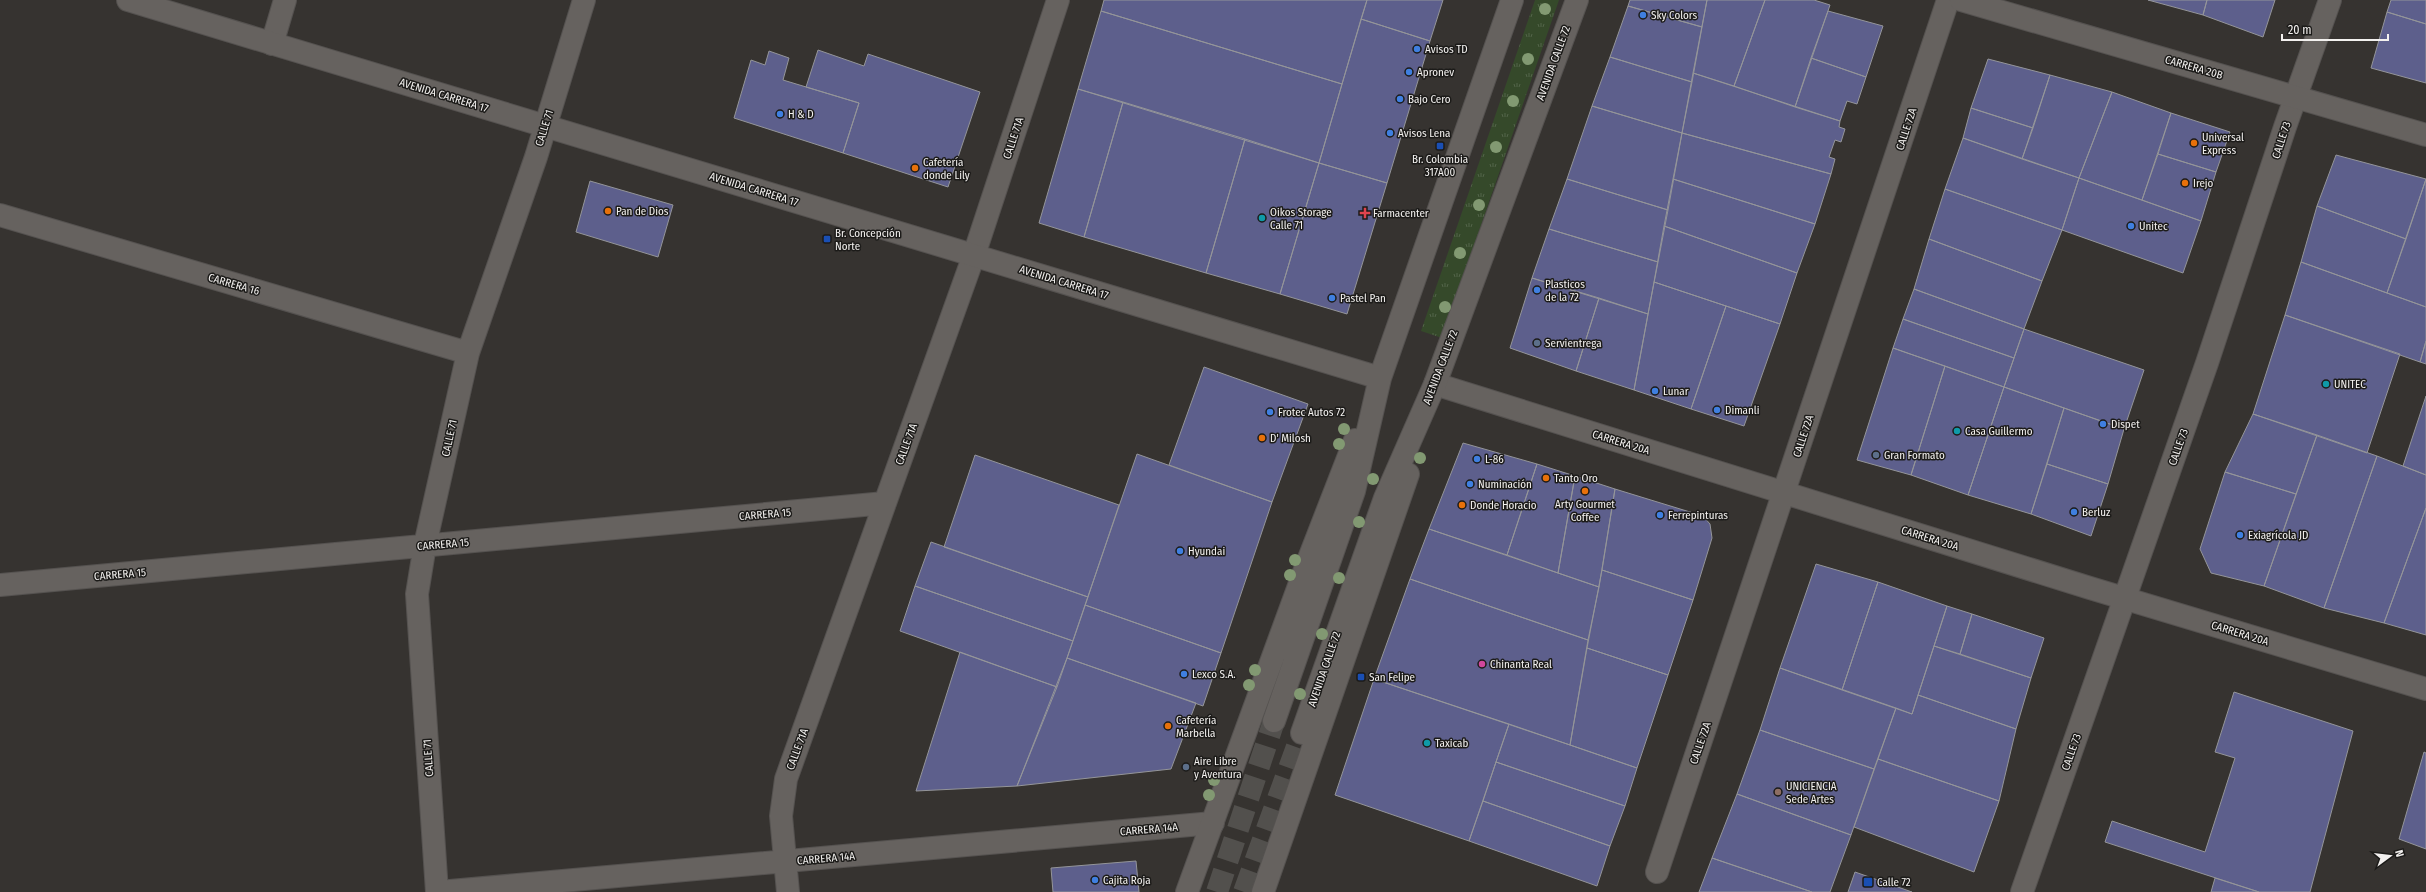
<svg xmlns="http://www.w3.org/2000/svg" width="2426" height="892" viewBox="0 0 2426 892" font-family="'Fira Sans Condensed',sans-serif">
<defs>
<pattern id="grass-tufts" width="24" height="20" patternUnits="userSpaceOnUse"><rect width="24" height="20" fill="#35492a"/><path d="M3 7l-1-3M5 7V3M7 7l1-3M15 17l-1-3M17 17v-4M19 17l1-3" fill="none" stroke="#536449"/></pattern>
</defs>
<rect width="100%" height="100%" fill="#363330"/>
<path fill="url(#grass-tufts)" d="M1535,0H1559L1442,338L1421,331Z"/>
<path fill="#5d5f8c" stroke="#949599" d="M1104,0H1367L1342,84L1101,11Z
M1367,0H1443L1430,41L1361,19Z
M1630,0H1707L1702,27L1628,6Z
M1707,0H1765L1734,86L1693,73Z
M1765,0H1814L1830,5L1795,107L1734,86Z
M2148,0H2207L2203,15Z
M2207,0H2275L2263,37L2203,15Z
M2391,0H2426V24L2387,12Z
M1628,6L1702,27L1692,82L1610,57Z
M1101,11L1342,84L1319,163L1078,89Z
M1828,11L1883,26L1866,77L1811,58Z
M2387,12L2426,24V83L2371,68Z
M1361,19L1430,41L1387,183L1319,163Z
M818,50L864,66L868,54L980,92L948,187L843,153L859,103L806,87Z
M769,51L789,58L783,80L859,103L843,153L734,118L751,60L765,65Z
M1610,57L1692,82L1682,133L1592,106Z
M1811,58L1866,77L1857,104L1847,101L1840,121L1795,107Z
M1988,59L2050,75L2033,128L1971,108Z
M1693,73L1840,121L1839,127L1845,129L1841,142L1835,140L1829,157L1835,159L1831,174L1682,133Z
M2050,75L2112,92L2079,178L2022,159Z
M1078,89L1123,102L1084,237L1039,223Z
M2112,92L2171,113L2142,200L2079,178Z
M1123,102L1245,139L1206,273L1084,237Z
M1592,106L1682,133L1668,210L1567,179Z
M1971,108L2033,128L2022,159L1963,138Z
M2171,113L2230,132L2216,172L2158,154Z
M1682,133L1831,174L1815,224L1673,179Z
M1963,138L2079,178L2062,230L1945,189Z
M1245,139L1319,163L1280,294L1206,273Z
M2158,154L2216,172L2201,221L2142,200Z
M2336,155L2426,179L2406,239L2317,206Z
M1319,163L1387,183L1347,314L1280,294Z
M2079,178L2201,221L2183,273L2062,230Z
M1567,179L1668,210L1658,262L1549,229Z
M1673,179L1815,224L1797,273L1664,226Z
M2426,179V307L2387,293Z
M590,181L673,205L658,257L576,232Z
M1945,189L2062,230L2042,281L1929,239Z
M2317,206L2406,239L2387,293L2301,262Z
M1664,226L1797,273L1780,324L1654,282Z
M1549,229L1658,262L1648,314L1532,278Z
M1929,239L2042,281L2024,329L1914,289Z
M2301,262L2426,307V341L2420,362L2285,315Z
M1532,278L1599,298L1576,371L1510,348Z
M1654,282L1726,306L1691,409L1634,390Z
M1914,289L2024,329L2014,358L1903,319Z
M1599,298L1648,314L1634,390L1576,371Z
M1726,306L1780,324L1744,426L1691,409Z
M2285,315L2400,354L2367,453L2253,414Z
M1903,319L2014,358L2004,387L1893,348Z
M2024,329L2144,370L2124,429L2004,387Z
M2426,341V364L2420,362Z
M1893,348L1945,366L1911,475L1857,460Z
M1945,366L2004,387L1968,495L1911,475Z
M1204,367L1308,404L1272,502L1169,465Z
M2004,387L2064,408L2031,514L1968,495Z
M2426,396V475L2403,466Z
M2064,408L2124,429L2108,484L2047,464Z
M2253,414L2317,435L2296,494L2225,472Z
M2317,435L2377,456L2324,608L2264,586Z
M1463,443L1537,464L1507,555L1429,529Z
M1137,454L1272,502L1221,653L1085,605Z
M975,455L1119,505L1088,597L944,547Z
M2377,456L2426,475V508L2384,623L2324,608Z
M1537,464L1575,476L1558,573L1507,555Z
M2047,464L2108,484L2091,536L2031,514Z
M2225,472L2296,494L2264,586L2211,573L2200,549Z
M1575,476L1615,489L1599,587L1558,573Z
M1615,489L1703,516L1710,524L1712,538L1693,600L1602,570Z
M2426,508V635L2384,623Z
M1429,529L1599,587L1588,640L1410,579Z
M931,542L1088,597L1073,641L915,586Z
M1816,564L1878,582L1842,690L1780,668Z
M1602,570L1693,600L1668,675L1587,648Z
M1410,579L1588,640L1570,745L1374,679Z
M1878,582L1947,606L1912,714L1842,690Z
M915,586L1073,641L1057,687L900,631Z
M1085,605L1221,653L1203,706L1067,658Z
M1947,606L1972,614L1960,654L1934,646Z
M1972,614L2044,638L2031,678L1960,654Z
M1934,646L2031,678L2016,729L1918,695Z
M1587,648L1668,675L1637,768L1570,745Z
M960,652L1057,687L1017,786L916,791Z
M1067,658L1196,703L1171,769L1017,786Z
M1780,668L1896,708L1874,769L1760,730Z
M1374,679L1509,724L1469,841L1335,795Z
M2234,692L2353,731L2310,892H2259L2105,842L2112,821L2205,852L2235,758L2215,752Z
M1918,695L2016,729L1999,801L1878,759L1896,708L1912,714Z
M1509,724L1637,768L1625,806L1496,762Z
M1760,730L1874,769L1851,835L1737,794Z
M2424,752L2426,753V849L2399,839Z
M1878,759L1999,801L1974,872L1854,827Z
M1496,762L1625,806L1610,846L1483,801Z
M1737,794L1851,835L1830,892H1812L1712,858Z
M1483,801L1610,846L1597,886L1469,841Z
M1712,858L1812,892H1699Z
M1136,861L1139,892H1053L1051,868Z
M1855,872L1912,892H1848Z
M2215,878L2259,892H2211Z"/>
<g fill="none" stroke-linecap="round" stroke-linejoin="round">
<path stroke="#52504d" stroke-width="22" stroke-dasharray="22 11" stroke-linecap="butt" d="M1217,892L1274,721
M1244,892L1302,733"/>
<g stroke="#555250" stroke-width="24">
<path id="street" d="M272,44L285,0
M0,215L468,353
M1435,384L2090,588L2426,689
M0,585L885,503
M1657,872L1948,0
M437,892L417,594L425,545L468,353L536,157L584,0
M439,892L1213,823
M788,892L781,816L786,779L974,255L1058,0
M2022,892L2207,363L2285,127L2330,0"/>
</g>
<g stroke="#555250" stroke-width="24">
<path id="secondary" d="M128,0L1380,378
M1961,0L2426,135
M1274,721L1354,491L1380,378L1512,0
M1302,733L1385,498L1435,384L1577,0
M1187,892L1308,561L1355,440
M1263,892L1408,474"/>
</g>
<use href="#street" stroke="#66625f" stroke-width="22"/>
<use href="#secondary" stroke="#66625f" stroke-width="22"/>
</g>
<g fill="#829972">
<circle cx="1545" cy="9" r="6"/>
<circle cx="1528" cy="59" r="6"/>
<circle cx="1513" cy="101" r="6"/>
<circle cx="1496" cy="147" r="6"/>
<circle cx="1479" cy="205" r="6"/>
<circle cx="1460" cy="253" r="6"/>
<circle cx="1445" cy="307" r="6"/>
<circle cx="1344" cy="429" r="6"/>
<circle cx="1339" cy="444" r="6"/>
<circle cx="1420" cy="458" r="6"/>
<circle cx="1373" cy="479" r="6"/>
<circle cx="1359" cy="522" r="6"/>
<circle cx="1295" cy="560" r="6"/>
<circle cx="1290" cy="575" r="6"/>
<circle cx="1339" cy="578" r="6"/>
<circle cx="1322" cy="634" r="6"/>
<circle cx="1255" cy="670" r="6"/>
<circle cx="1249" cy="685" r="6"/>
<circle cx="1300" cy="694" r="6"/>
<circle cx="1214" cy="780" r="6"/>
<circle cx="1209" cy="795" r="6"/>
</g>
<g fill="#3f7fe0" stroke="#1c1b19" stroke-width="1.5">
<circle cx="1643" cy="15" r="4"/>
<circle cx="1417" cy="49" r="4"/>
<circle cx="1409" cy="72" r="4"/>
<circle cx="1400" cy="99" r="4"/>
<circle cx="780" cy="114" r="4"/>
<circle cx="1390" cy="133" r="4"/>
<circle cx="2131" cy="226" r="4"/>
<circle cx="1537" cy="290" r="4"/>
<circle cx="1332" cy="298" r="4"/>
<circle cx="1655" cy="391" r="4"/>
<circle cx="1717" cy="410" r="4"/>
<circle cx="1270" cy="412" r="4"/>
<circle cx="2103" cy="424" r="4"/>
<circle cx="1477" cy="459" r="4"/>
<circle cx="1470" cy="484" r="4"/>
<circle cx="2074" cy="512" r="4"/>
<circle cx="1660" cy="515" r="4"/>
<circle cx="2240" cy="535" r="4"/>
<circle cx="1180" cy="551" r="4"/>
<circle cx="1184" cy="674" r="4"/>
<circle cx="1095" cy="880" r="4"/>
</g>
<g fill="#e8710a" stroke="#1c1b19" stroke-width="1.5">
<circle cx="2194" cy="143" r="4"/>
<circle cx="915" cy="168" r="4"/>
<circle cx="2185" cy="183" r="4"/>
<circle cx="608" cy="211" r="4"/>
<circle cx="1262" cy="438" r="4"/>
<circle cx="1546" cy="478" r="4"/>
<circle cx="1585" cy="491" r="4"/>
<circle cx="1462" cy="505" r="4"/>
<circle cx="1168" cy="726" r="4"/>
</g>
<g fill="#1a4fb4" stroke="#1c1b19" stroke-width="1.5">
<rect x="1436" y="142" width="8" height="8" rx="2"/>
<rect x="823" y="235" width="8" height="8" rx="2"/>
<rect x="1357" y="673" width="8" height="8" rx="2"/>
<rect x="1863" y="877" width="10" height="10" rx="2"/>
</g>
<path fill="#e0444e" stroke="#1c1b19" stroke-width="1.5" d="M1363 207h4v4h4v4h-4v4h-4v-4h-4v-4h4z"/>
<g fill="#0f9aa8" stroke="#1c1b19" stroke-width="1.5">
<circle cx="1262" cy="218" r="4"/>
<circle cx="2326" cy="384" r="4"/>
<circle cx="1957" cy="431" r="4"/>
<circle cx="1427" cy="743" r="4"/>
</g>
<g fill="#5c6f8a" stroke="#1c1b19" stroke-width="1.5">
<circle cx="1537" cy="343" r="4"/>
<circle cx="1876" cy="455" r="4"/>
<circle cx="1186" cy="767" r="4"/>
</g>
<circle fill="#d1479c" stroke="#1c1b19" stroke-width="1.5" cx="1482" cy="664" r="4"/>
<circle fill="#8d6e63" stroke="#1c1b19" stroke-width="1.5" cx="1778" cy="792" r="4"/>
<g text-anchor="middle" stroke-width="3" stroke-linejoin="round" paint-order="stroke">
<g font-size="11" fill="#f3f1ef" stroke="#1c1b19" text-anchor="start">
<text x="1651" y="19">Sky Colors</text>
<text x="1425" y="53">Avisos TD</text>
<text x="1417" y="76">Apronev</text>
<text x="1408" y="103">Bajo Cero</text>
<text x="788" y="118">H &amp; D</text>
<text x="1398" y="137">Avisos Lena</text>
<text x="2202" y="141">Universal<tspan x="2202" dy="13">Express</tspan></text>
<text x="1440" y="163" text-anchor="middle">Br. Colombia<tspan x="1440" dy="13">317A00</tspan></text>
<text x="923" y="166">Cafetería<tspan x="923" dy="13">donde Lily</tspan></text>
<text x="2193" y="187">Irejo</text>
<text x="616" y="215">Pan de Dios</text>
<text x="1270" y="216">Oikos Storage<tspan x="1270" dy="13">Calle 71</tspan></text>
<text x="1373" y="217">Farmacenter</text>
<text x="2139" y="230">Unitec</text>
<text x="835" y="237">Br. Concepción<tspan x="835" dy="13">Norte</tspan></text>
<text x="1545" y="288">Plasticos<tspan x="1545" dy="13">de la 72</tspan></text>
<text x="1340" y="302">Pastel Pan</text>
<text x="1545" y="347">Servientrega</text>
<text x="2334" y="388">UNITEC</text>
<text x="1663" y="395">Lunar</text>
<text x="1725" y="414">Dimanli</text>
<text x="1278" y="416">Frotec Autos 72</text>
<text x="2111" y="428">Dispet</text>
<text x="1965" y="435">Casa Guillermo</text>
<text x="1270" y="442">D' Milosh</text>
<text x="1884" y="459">Gran Formato</text>
<text x="1485" y="463">L-86</text>
<text x="1554" y="482">Tanto Oro</text>
<text x="1478" y="488">Numinación</text>
<text x="1585" y="508" text-anchor="middle">Arty Gourmet<tspan x="1585" dy="13">Coffee</tspan></text>
<text x="1470" y="509">Donde Horacio</text>
<text x="2082" y="516">Berluz</text>
<text x="1668" y="519">Ferrepinturas</text>
<text x="2248" y="539">Exiagrícola JD</text>
<text x="1188" y="555">Hyundai</text>
<text x="1490" y="668">Chinanta Real</text>
<text x="1192" y="678">Lexco S.A.</text>
<text x="1369" y="681">San Felipe</text>
<text x="1176" y="724">Cafetería<tspan x="1176" dy="13">Marbella</tspan></text>
<text x="1435" y="747">Taxicab</text>
<text x="1194" y="765">Aire Libre<tspan x="1194" dy="13">y Aventura</tspan></text>
<text x="1786" y="790">UNICIENCIA<tspan x="1786" dy="13">Sede Artes</tspan></text>
<text x="1103" y="884">Cajita Roja</text>
<text x="1877" y="886">Calle 72</text>
</g>
<g font-size="11" fill="#f3f1ef" stroke="#1c1b19">
<text transform="translate(1553 63) rotate(-70)" y="4">AVENIDA CALLE 72</text>
<text transform="translate(2194 67) rotate(16)" y="4">CARRERA 20B</text>
<text transform="translate(444 95) rotate(17)" y="4">AVENIDA CARRERA 17</text>
<text transform="translate(544 128) rotate(-73)" y="4">CALLE 71</text>
<text transform="translate(1906 129) rotate(-72)" y="4">CALLE 72A</text>
<text transform="translate(1013 138) rotate(-72)" y="4">CALLE 71A</text>
<text transform="translate(2281 140) rotate(-72)" y="4">CALLE 73</text>
<text transform="translate(754 189) rotate(17)" y="4">AVENIDA CARRERA 17</text>
<text transform="translate(1064 282) rotate(17)" y="4">AVENIDA CARRERA 17</text>
<text transform="translate(234 284) rotate(16)" y="4">CARRERA 16</text>
<text transform="translate(1440 367) rotate(-69)" y="4">AVENIDA CALLE 72</text>
<text transform="translate(1803 436) rotate(-72)" y="4">CALLE 72A</text>
<text transform="translate(449 438) rotate(-78)" y="4">CALLE 71</text>
<text transform="translate(1621 442) rotate(17)" y="4">CARRERA 20A</text>
<text transform="translate(906 444) rotate(-70)" y="4">CALLE 71A</text>
<text transform="translate(2178 447) rotate(-71)" y="4">CALLE 73</text>
<text transform="translate(765 514) rotate(-5)" y="4">CARRERA 15</text>
<text transform="translate(1930 538) rotate(17)" y="4">CARRERA 20A</text>
<text transform="translate(443 544) rotate(-5)" y="4">CARRERA 15</text>
<text transform="translate(120 574) rotate(-5)" y="4">CARRERA 15</text>
<text transform="translate(2240 633) rotate(17)" y="4">CARRERA 20A</text>
<text transform="translate(1324 669) rotate(-71)" y="4">AVENIDA CALLE 72</text>
<text transform="translate(1700 743) rotate(-71)" y="4">CALLE 72A</text>
<text transform="translate(797 749) rotate(-70)" y="4">CALLE 71A</text>
<text transform="translate(2071 752) rotate(-71)" y="4">CALLE 73</text>
<text transform="translate(428 758) rotate(-94)" y="4">CALLE 71</text>
<text transform="translate(1149 829) rotate(-5)" y="4">CARRERA 14A</text>
<text transform="translate(826 858) rotate(-5)" y="4">CARRERA 14A</text>
</g>
</g>
<g transform="translate(2390 856) rotate(75)" stroke="#1c1b19" stroke-width="3" paint-order="stroke">
<path d="M0-3L7 15L0 10L-7 15Z" fill="#f3f1ef"/>
<text y="-6" font-size="11" font-weight="bold" text-anchor="middle" fill="#f3f1ef">N</text>
</g>
<path d="M2282 34v6h106v-6" fill="none" stroke="#f3f1ef" stroke-width="2"/>
<text x="2288" y="34" font-size="12" fill="#f3f1ef" stroke="#1c1b19" stroke-width="3" paint-order="stroke">20 m</text>
</svg>
